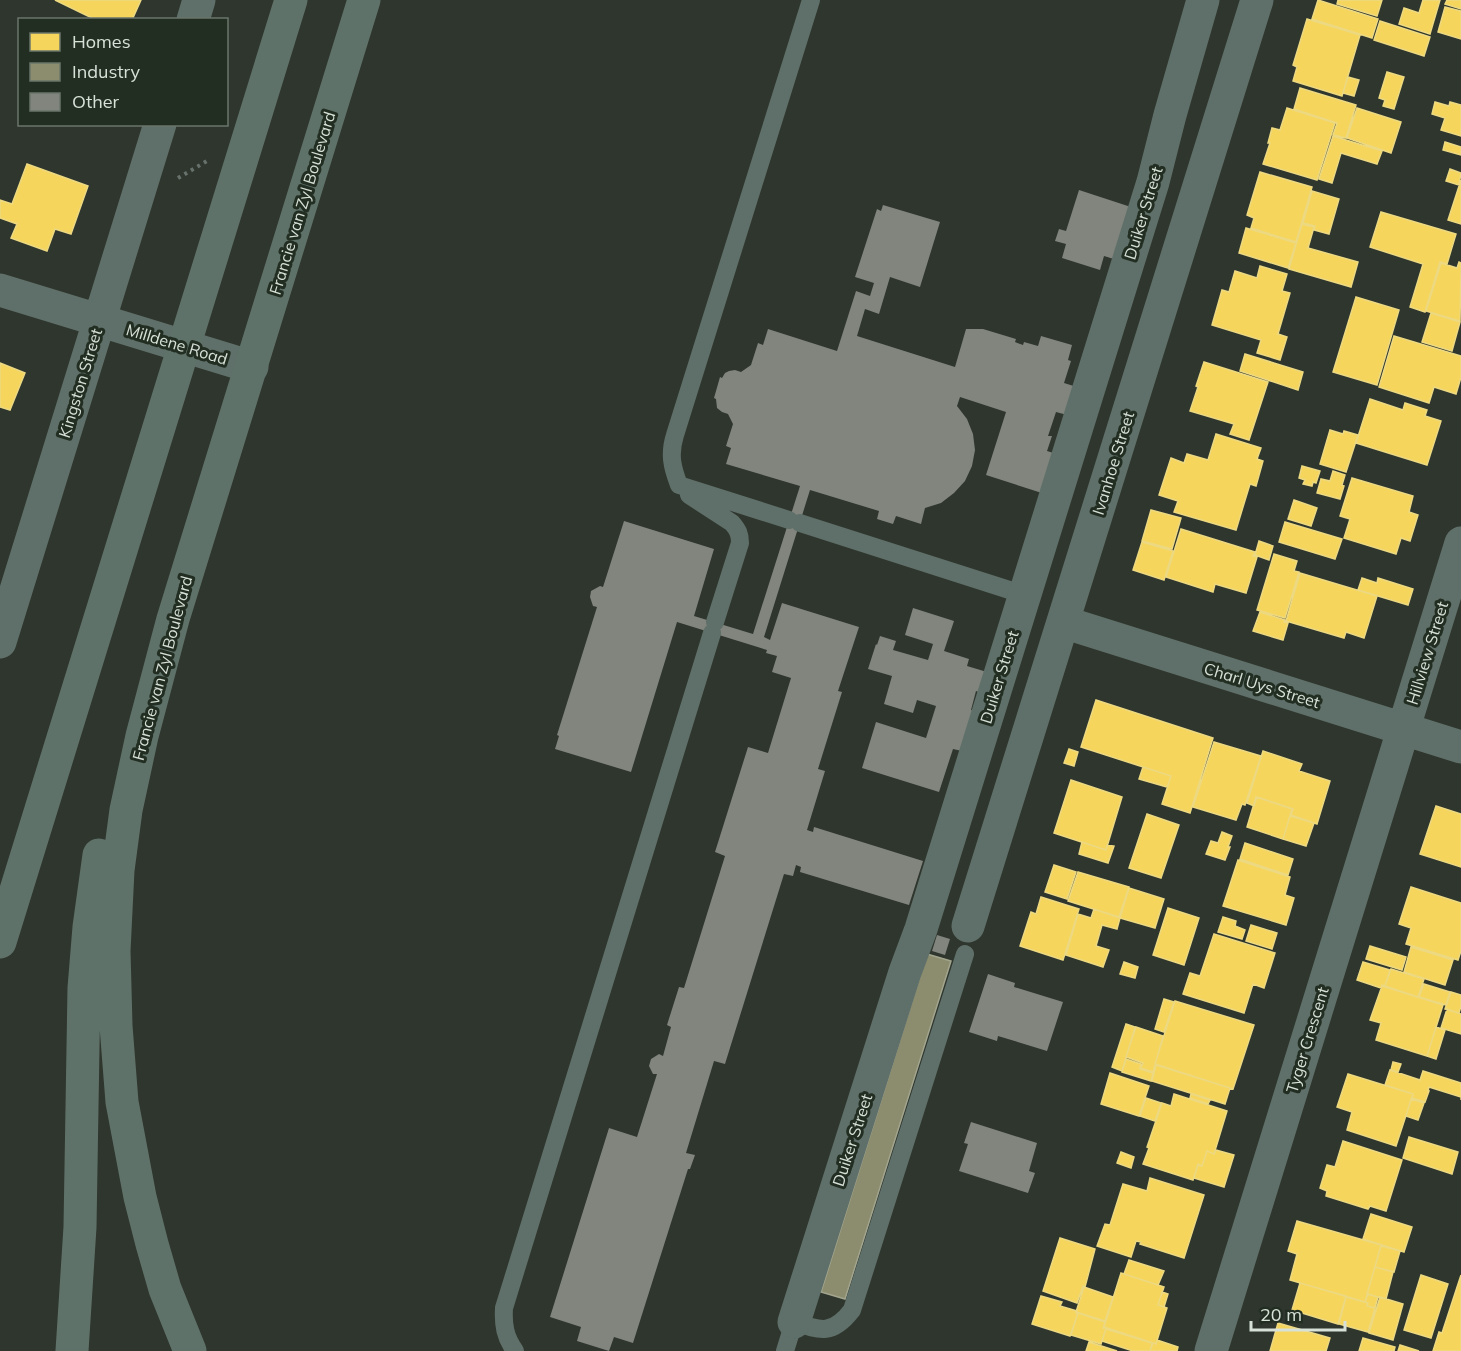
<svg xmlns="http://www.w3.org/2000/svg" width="1461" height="1351" viewBox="0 0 1461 1351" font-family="Mulish,sans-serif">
<rect width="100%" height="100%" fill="#2f362e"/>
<path fill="#f6d55c" stroke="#edd981" stroke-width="1.5" d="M55,0H141L132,20H96Z
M1318,0L1378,19L1372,38L1312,19Z
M1338,0H1382L1377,16L1337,4Z
M1423,0H1440L1430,34L1399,24L1404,8L1419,13Z
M1447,0H1461V9L1445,4Z
M1445,7L1461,11V39L1438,32Z
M1307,19L1360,35L1342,96L1293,81L1297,67L1293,65Z
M1380,21L1430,37L1424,56L1374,40Z
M1387,72L1404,77L1394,109L1383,106L1385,100L1379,98Z
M1348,77L1359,80L1354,96L1343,93Z
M1300,88L1356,105L1346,138L1333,135L1337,123L1294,109Z
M1435,102L1449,106L1450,102L1461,105V136L1441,130L1445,118L1432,114Z
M1287,108L1335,123L1317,180L1263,164L1270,143H1268L1272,128L1280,130Z
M1357,108L1401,122L1391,153L1347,138Z
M1333,136L1382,151L1377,164L1341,153L1332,183L1319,179Z
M1445,142L1461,147V155L1443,150Z
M27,164L88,186L71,234L55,229L47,251L11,238L17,224L0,218V200L12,204Z
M1450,169L1461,173L1459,185L1446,181Z
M1260,172L1312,187L1296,242L1251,228L1254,218L1247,215Z
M1461,180V224L1448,220Z
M1312,191L1339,199L1329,234L1314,230L1315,226L1303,223Z
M1381,212L1456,234L1447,264L1440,262L1425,312L1410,307L1423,264L1370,247Z
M1302,224L1314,227L1308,248L1358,262L1351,287L1289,269Z
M1246,228L1296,243L1288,268L1239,253Z
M1459,262L1461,263L1460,321L1426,311L1441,263L1457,268Z
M1260,266L1287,274L1282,291L1290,293L1278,334L1287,337L1280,360L1257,353L1261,340L1212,325L1222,290L1229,292L1235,271L1257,278Z
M1356,297L1399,310L1377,385L1333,372Z
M1431,313L1460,322L1452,351L1422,342Z
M1394,336L1461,356V377L1456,394L1434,387L1429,403L1379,387Z
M1245,354L1303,372L1298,390L1240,371Z
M1204,362L1268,382L1249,440L1230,434L1234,424L1190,411L1198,387L1196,386Z
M0,363L25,373L10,410L0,407Z
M1370,399L1403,410L1405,403L1427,410L1425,416L1441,421L1427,465L1356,443Z
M1330,430L1343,434L1344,431L1358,435L1346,472L1320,464Z
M1216,434L1261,448L1257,459L1263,461L1256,486L1250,484L1236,530L1174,512L1178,501L1159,495L1171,458L1184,463L1187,454L1208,460Z
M1302,466L1320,471L1316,483L1313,482L1312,486L1303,484L1305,480L1299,478Z
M1333,471L1345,475L1342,485L1344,486L1340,499L1317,493L1321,479L1330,481Z
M1352,478L1413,496L1409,512L1418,515L1410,541L1401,538L1396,554L1344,538L1350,519L1340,516Z
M1294,500L1317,508L1311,526L1288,519Z
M1151,510L1181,518L1172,549L1142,541Z
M1285,522L1342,539L1335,559L1279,542Z
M1181,529L1255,552L1253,556L1257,557L1246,593L1215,584L1213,592L1166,577Z
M1259,541L1273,546L1269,560L1255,555Z
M1142,542L1173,551L1164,580L1133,570Z
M1274,554L1297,561L1294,571L1299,572L1285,618L1257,610Z
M1300,573L1377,596L1364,638L1346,632L1344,638L1286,621Z
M1362,578L1377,583L1378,578L1413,589L1408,605L1358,590Z
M1260,612L1285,620L1284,622L1288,623L1283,640L1253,631Z
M1096,700L1213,738L1190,813L1162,804L1171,776L1081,747Z
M1214,742L1261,756L1245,805L1242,804L1236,820L1193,807Z
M1069,749L1078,752L1074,766L1064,763Z
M1263,751L1302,764L1299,771L1330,781L1317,824L1291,815L1293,809L1257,797L1254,806L1247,803Z
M1143,767L1171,776L1167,787L1139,779Z
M1071,780L1122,797L1106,850L1054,833Z
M1256,797L1292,809L1283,839L1247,827Z
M1436,806L1461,814V867L1420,854Z
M1147,814L1179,825L1161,878L1129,868Z
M1290,816L1314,823L1306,846L1283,839Z
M1222,832L1232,836L1228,847H1230L1225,860L1206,854L1211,841L1218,843Z
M1082,842L1106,850L1107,845L1114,846L1108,863L1079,854Z
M1245,843L1293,859L1288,875L1240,859Z
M1238,860L1290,877L1285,895L1294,898L1286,925L1223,906Z
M1054,865L1076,872L1067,899L1045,892Z
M1078,872L1129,887L1119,917L1068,901Z
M1411,887L1461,903V951L1458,960L1406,944L1411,928L1399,924Z
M1129,888L1164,899L1155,928L1120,918Z
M1041,897L1079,909L1063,960L1020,946L1031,912L1036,914Z
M1168,908L1199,918L1184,965L1153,955Z
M1094,909L1120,918L1117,929L1102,925L1096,946L1109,950L1103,967L1066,955L1078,914L1091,918Z
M1223,917L1236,921L1235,926L1245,930L1242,939L1218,932Z
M1251,925L1277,933L1272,949L1246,941Z
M1214,934L1275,953L1264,988L1253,984L1244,1013L1183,994L1190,973L1200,976Z
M1370,946L1406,957L1402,970L1366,959Z
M1411,947L1453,960L1445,985L1404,972Z
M1124,962L1138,967L1135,978L1120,974Z
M1363,962L1390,970L1385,986L1382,985L1381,988L1357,980Z
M1391,969L1424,979L1418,997L1385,986Z
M1424,984L1450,992L1446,1005L1419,997Z
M1382,986L1443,1005L1427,1056L1376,1040L1381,1023L1370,1020Z
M1451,992L1461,995V1006L1459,1013L1445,1009Z
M1164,999L1174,1002L1164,1032L1155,1029Z
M1175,1001L1254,1025L1233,1089L1155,1064Z
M1447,1009L1461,1014V1034L1441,1028Z
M1126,1024L1135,1027L1122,1071L1112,1067Z
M1136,1027L1163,1036L1153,1072L1141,1068L1143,1063L1126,1057Z
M1436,1027L1445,1030L1436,1059L1427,1056Z
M1126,1059L1141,1064L1140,1069L1153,1073L1151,1081L1122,1072Z
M1393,1062L1401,1064L1398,1072L1391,1070Z
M1156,1065L1230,1088L1225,1104L1152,1081Z
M1390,1070L1420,1080L1423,1071L1461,1083V1100V1097L1429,1087L1428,1091H1429L1425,1102L1412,1098L1413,1094L1385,1085Z
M1110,1073L1149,1086L1139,1116L1101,1104Z
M1348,1074L1413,1094L1396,1146L1347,1130L1352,1112L1337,1107Z
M1174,1094L1227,1111L1214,1154L1207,1151L1202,1166L1198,1164L1193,1180L1143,1164L1149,1148L1147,1147L1162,1103L1171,1106Z
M1191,1094L1210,1100L1208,1104L1190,1098Z
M1146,1098L1161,1103L1155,1121L1140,1116Z
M1411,1099L1424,1103L1418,1120L1406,1116Z
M1409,1137L1458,1152L1452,1174L1403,1158Z
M1343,1141L1402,1160L1386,1211L1370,1206L1368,1209L1326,1196L1327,1191L1320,1188L1327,1165L1335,1167Z
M1216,1150L1234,1155L1224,1187L1194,1178L1198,1165L1202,1166L1207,1151L1214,1154Z
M1121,1152L1134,1157L1131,1168L1117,1163Z
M1150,1178L1204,1195L1184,1258L1140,1244L1141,1242L1136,1241L1131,1257L1097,1246L1105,1224L1110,1225L1123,1184L1147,1191Z
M1371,1214L1412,1227L1404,1252L1363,1239Z
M1297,1221L1381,1245L1365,1302L1290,1280L1297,1254L1288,1251Z
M1060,1238L1095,1249L1085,1287L1083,1286L1077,1303L1043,1291Z
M1381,1246L1400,1251L1394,1272L1375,1267Z
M1129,1260L1164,1271L1158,1285L1124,1274Z
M1375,1267L1393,1272L1386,1299L1367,1294Z
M1121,1273L1164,1287L1158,1305L1167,1308L1156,1344L1104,1327Z
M1421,1275L1448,1284L1431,1338L1404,1330Z
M1461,1275V1351H1433L1439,1332L1442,1333Z
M1300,1283L1346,1296L1338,1324L1292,1310Z
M1084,1287L1113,1297L1105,1321L1076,1312Z
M1162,1292L1168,1294L1164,1307L1158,1305Z
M1368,1294L1378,1297L1375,1308L1367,1306L1368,1303L1365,1302Z
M1041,1296L1062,1302L1060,1306L1077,1311L1076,1313H1078L1070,1336L1032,1324Z
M1346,1297L1368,1303L1367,1306L1375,1308L1368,1332L1339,1324Z
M1380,1297L1403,1304L1393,1340L1369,1333Z
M1078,1313L1105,1322L1103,1328H1106L1101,1344L1071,1335Z
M1278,1323L1330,1338L1326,1351H1270Z
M1106,1329L1152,1343L1150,1351H1133L1102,1341Z
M1363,1338L1395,1347L1394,1351H1359Z
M1157,1340L1178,1347L1177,1351H1150L1153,1343L1156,1344Z
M1089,1342L1117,1351H1086Z
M1400,1345L1419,1351H1398Z"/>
<path fill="#8c8c6e" stroke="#a3a68e" stroke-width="1.5" d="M927,954L951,961L845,1299L821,1292Z"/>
<path fill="#81857e" d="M1079,190L1134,208L1117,260L1104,256L1100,270L1062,258L1066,244L1055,241L1059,229L1066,231Z
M883,205L940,222L920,287L890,277L879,314L865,309L857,336L955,367L966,329H983L1016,339L1015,342L1023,345L1024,342L1038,346L1041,336L1072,345L1068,360L1071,361L1064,383L1080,388L1071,416L1056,412L1048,436H1052L1047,451L1060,455L1048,495L986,475L1006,412L960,397L957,406L967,419L973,434L975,450L972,466L965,481L954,493L941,503L925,508L921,524L896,516L893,524L877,519L879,511L810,490L764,637L770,640L782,603L859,627L838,691L842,692L818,769L825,771L807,830L813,832L814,827L923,861L909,905L800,872L801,867L796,865L793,876L784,874L725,1064L714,1061L686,1153L695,1155L690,1169H688L633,1343L614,1337L609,1351L577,1341L581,1327L550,1317L609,1128L637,1137L657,1074H653L649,1066L651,1059L659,1054L663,1056L671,1027L667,1025L679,987L684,988L725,856L715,852L748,747L768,753L791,678L772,672L777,656L766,653L767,650L677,622L631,772L555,749L559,736L557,735L597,607L593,606L590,597L591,591L600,586L603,587L624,521L714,549L694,616L753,634L800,486L726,464L731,448L726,446L733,424L728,414L722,412L717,408L716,399L714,398L720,377L722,378L725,373L729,371L735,370L741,372L751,365L758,343L763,345L768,329L837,351L856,291L870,296L874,283L855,277L877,209L881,211Z
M913,608L954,621L944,651L969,659L967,666L987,672L981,693L976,691L971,710L975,711L962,751L953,749L939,792L862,768L876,722L926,738L936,706L917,700L913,713L884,704L892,676L868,669L876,644L877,645L880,636L896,641L893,650L928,660L933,644L905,635Z
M937,935L950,939L945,955L932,951Z
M988,974L1015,983L1014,987L1063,1002L1047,1051L998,1036L997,1041L969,1032Z
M971,1122L1037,1143L1029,1171L1035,1173L1028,1193L959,1171L968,1144L964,1143Z"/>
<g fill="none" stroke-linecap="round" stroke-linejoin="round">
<path stroke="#68726d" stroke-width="4" stroke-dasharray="3 4.5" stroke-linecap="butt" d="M178,178L207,161"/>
<path stroke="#5f6f69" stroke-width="18" d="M689,495L732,523C738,530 740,534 740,543L715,622
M789,520L679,485C672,467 669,454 675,435L811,0
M800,523L1025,595
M515,1351C505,1337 503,1325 504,1308L712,633
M785,1351L794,1322C821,1331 833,1335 852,1310L965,954"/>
<path stroke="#5f6f69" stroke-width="33" d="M193,20L199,0
M0,290L252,367
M1063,622L1461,747
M0,642L160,124
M968,926L1257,0
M794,1322L905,972L921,929L1153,182L1170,115L1203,0
M1211,1351L1461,543"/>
<path stroke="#5f726a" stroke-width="33" d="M0,942L291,0
M72,1351L80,1227L84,988L89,927L99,855
M190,1351L165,1289L152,1244L140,1197L122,1102L116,1026L114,951L118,870L126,810L142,736L173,619L364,0"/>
</g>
<g text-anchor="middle" stroke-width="6" stroke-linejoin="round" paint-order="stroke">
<g font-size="16" fill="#d8e1d8" stroke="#222e22">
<text transform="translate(302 203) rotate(-73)" y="6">Francie van Zyl Boulevard</text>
<text transform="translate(1143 213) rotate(-73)" y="6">Duiker Street</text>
<text transform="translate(177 344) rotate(17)" y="6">Milldene Road</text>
<text transform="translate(80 383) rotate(-73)" y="6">Kingston Street</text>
<text transform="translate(1113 463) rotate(-73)" y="6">Ivanhoe Street</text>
<text transform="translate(1427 653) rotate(-73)" y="6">Hillview Street</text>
<text transform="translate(162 668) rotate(-75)" y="6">Francie van Zyl Boulevard</text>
<text transform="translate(999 677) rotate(-73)" y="6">Duiker Street</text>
<text transform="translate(1262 685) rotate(17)" y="6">Charl Uys Street</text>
<text transform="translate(1307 1040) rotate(-73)" y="6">Tyger Crescent</text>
<text transform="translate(852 1140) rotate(-72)" y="6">Duiker Street</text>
</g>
</g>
<rect x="18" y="18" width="210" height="108" fill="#222e22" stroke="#6b766b" stroke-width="1.5"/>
<rect x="30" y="33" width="30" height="18" fill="#f6d55c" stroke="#6b766b" stroke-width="1.5"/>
<text x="72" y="48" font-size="18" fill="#d8e1d8">Homes</text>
<rect x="30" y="63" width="30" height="18" fill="#8c8c6e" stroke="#6b766b" stroke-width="1.5"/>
<text x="72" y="78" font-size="18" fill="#d8e1d8">Industry</text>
<rect x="30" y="93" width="30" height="18" fill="#81857e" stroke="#6b766b" stroke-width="1.5"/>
<text x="72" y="108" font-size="18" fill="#d8e1d8">Other</text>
<path d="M1251 1321v9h94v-9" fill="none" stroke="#d8e1d8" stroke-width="3"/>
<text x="1260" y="1321" font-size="18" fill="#d8e1d8" stroke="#222e22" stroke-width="4.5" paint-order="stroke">20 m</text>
</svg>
